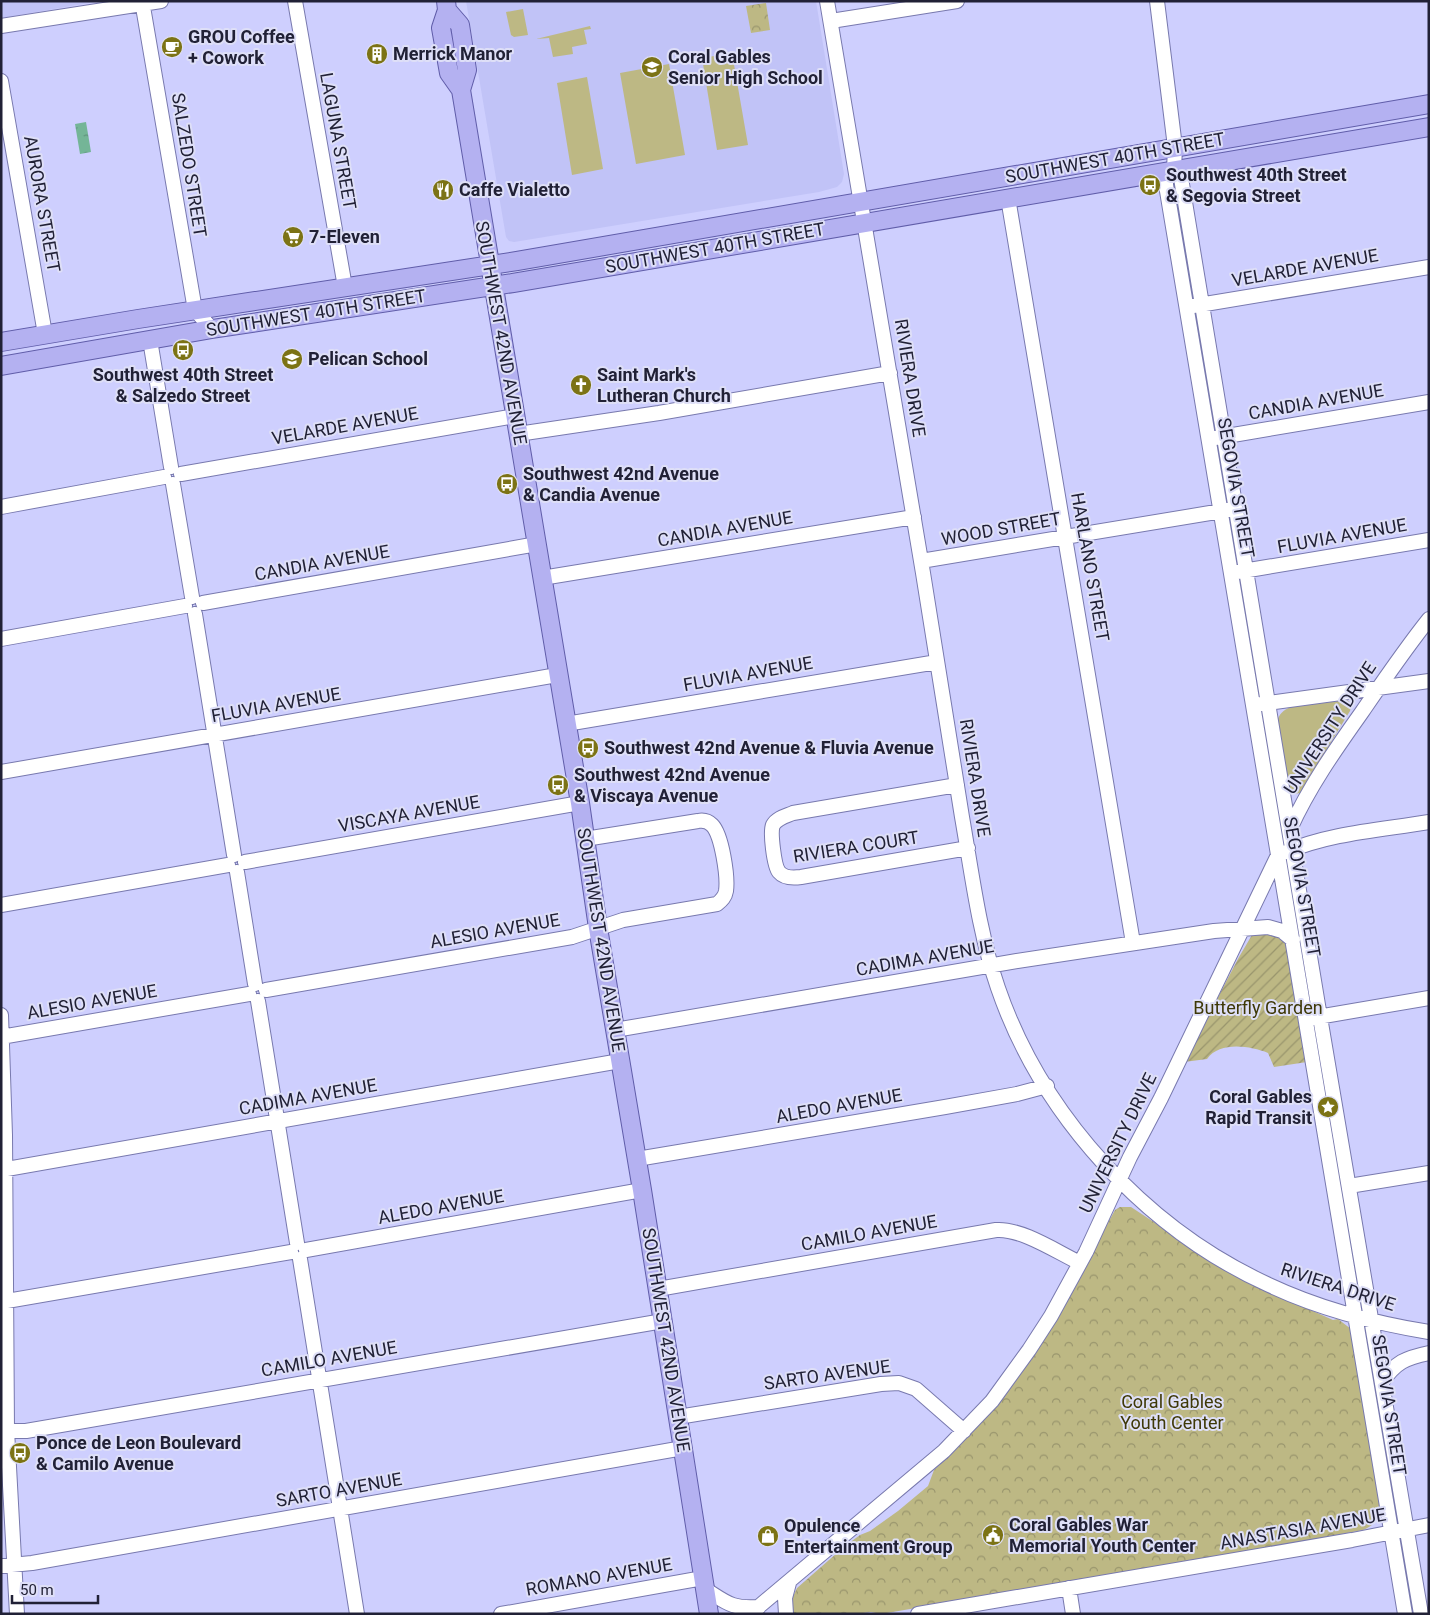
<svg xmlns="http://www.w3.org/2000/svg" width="1430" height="1615" viewBox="0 0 1430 1615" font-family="Roboto,sans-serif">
<defs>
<pattern id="park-crowns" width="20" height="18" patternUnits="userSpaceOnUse" patternTransform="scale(1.25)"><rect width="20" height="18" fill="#bdb884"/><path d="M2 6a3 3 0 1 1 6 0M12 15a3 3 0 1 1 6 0" fill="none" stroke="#99956d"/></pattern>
<pattern id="garden-furrows" width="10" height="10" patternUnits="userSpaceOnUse" patternTransform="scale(1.25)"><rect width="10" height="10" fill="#bdb884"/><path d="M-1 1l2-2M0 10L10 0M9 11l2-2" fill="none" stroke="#99956d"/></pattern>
<pattern id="water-ripples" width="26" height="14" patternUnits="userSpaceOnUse" patternTransform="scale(1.25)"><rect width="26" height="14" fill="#74b597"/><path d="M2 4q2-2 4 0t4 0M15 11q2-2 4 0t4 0" fill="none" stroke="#5f937c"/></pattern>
</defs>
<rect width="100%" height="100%" fill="#cecffe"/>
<path fill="#c1c3f7" d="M1,1H101L1,18Z
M466,1H816L844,174L842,182L837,187L819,192L514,242L509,241L506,237Z"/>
<path fill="#bdb884" d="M523,9L528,35L514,37L511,35L506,12Z
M590,26L591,29L584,30L587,44L572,47L573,54L553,57L549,38L536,39Z
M732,53L748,145L717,150L702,58Z
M669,64L685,155L636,164L620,73Z
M587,77L603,169L572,175L557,83Z
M1347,700L1352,704L1350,711L1300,793L1295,794L1288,788L1277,722C1279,714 1283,710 1291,707Z"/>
<path fill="url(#park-crowns)" d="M766,3L770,30L751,33L746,6Z
M1120,1207H1131L1239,1278L1333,1320L1338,1319L1351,1329L1381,1510C1378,1520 1373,1526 1363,1530L1311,1540L881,1614L871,1612L855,1614H790L788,1607L797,1588L845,1546L860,1535L870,1531L898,1511L928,1486L934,1470L980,1424L1002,1398L1072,1288L1115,1210Z"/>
<path fill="url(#garden-furrows)" d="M1258,932L1281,938L1287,944L1307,1062L1274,1067L1268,1053C1250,1046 1220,1041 1207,1059L1184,1062L1239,957L1252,935Z"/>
<path fill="url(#water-ripples)" d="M86,122L91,152L80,154L75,124Z"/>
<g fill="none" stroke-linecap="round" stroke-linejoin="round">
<g stroke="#7879ae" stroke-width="16">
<path id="minor" d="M142,1L195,310L212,329
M295,1L345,287
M827,1C860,192 892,383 923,573C936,654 949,736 962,817C972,874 979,933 998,988C1042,1116 1146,1229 1269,1285C1320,1309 1374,1323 1429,1332
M1157,1L1175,147L1174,170L1166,181V185L1405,1614
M831,21L957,1
M1,26L161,1
M1,81L45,334
M1174,170L1181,178L1320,1017L1421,1614
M1008,198L1133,943
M1193,306L1429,267
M150,340L171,467
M518,434L659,413L890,373
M1215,438L1429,402
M181,474L515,416
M173,484L192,597
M1,507L164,477
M921,561L1228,510
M1237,572L1429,540
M542,578L914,517
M203,603L537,544
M195,614L234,855
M1,639L185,606
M1261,704L1429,681
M566,724L937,662
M1,772L557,675
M957,785L793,813C786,816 777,818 773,825C770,832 774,866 779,872C784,878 794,878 801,877L968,848
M1290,829C1309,787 1335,750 1362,712C1384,680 1405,649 1429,619
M1286,852C1330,833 1381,830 1429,822
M245,862L580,803
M237,872L255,984
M1,905L228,865
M266,990L572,937L623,920L717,904C722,900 725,897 726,891C728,877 722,835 712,825C708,821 703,820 698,821L585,839
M258,1001L297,1243
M1,1015L5,1135L7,1430L17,1614
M1312,1018L1429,998
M615,1030L1017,961L1214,931L1268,927L1282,931L1293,940
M1,1037L249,994
M637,1159L945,1107L1017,1094L1047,1086
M1,1170L620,1061
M1349,1186L1429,1173
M306,1250L642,1190
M300,1259L357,1614
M658,1289L996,1230C1021,1228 1057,1252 1080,1263
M1,1302L291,1252
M1382,1382C1396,1362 1405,1358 1429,1353
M678,1417L881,1384L899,1383L916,1389L964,1431
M1,1430L26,1431L663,1321
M1,1566L32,1563L683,1448
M1069,1588L1073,1614
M705,1589C727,1603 732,1609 759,1607
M501,1614L703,1578
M750,1614L944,1451L992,1401L1029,1350L1051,1316L1086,1252L1130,1157L1161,1098L1279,853
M786,1614L785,1598L789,1583
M918,1614L1352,1540L1429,1525"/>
</g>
<g stroke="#605da9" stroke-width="20">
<path id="major" d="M446,1L447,10L441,28L449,73L461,90L580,803L598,928L642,1190L709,1614
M447,10L460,25L467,70L461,90
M1,342L138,319L517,261L1429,104
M1,366L212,329L513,283L1429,127"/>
</g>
<use href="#minor" stroke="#fff" stroke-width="14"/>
<use href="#major" stroke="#b4b1f1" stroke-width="18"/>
</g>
<defs>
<g id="cafe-disc" transform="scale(1.125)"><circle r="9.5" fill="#7c7315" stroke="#dedff7"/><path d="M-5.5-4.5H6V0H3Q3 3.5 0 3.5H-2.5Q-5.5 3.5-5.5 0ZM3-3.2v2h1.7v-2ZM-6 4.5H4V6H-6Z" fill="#fff"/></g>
<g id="building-disc" transform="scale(1.125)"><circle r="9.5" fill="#7c7315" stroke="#dedff7"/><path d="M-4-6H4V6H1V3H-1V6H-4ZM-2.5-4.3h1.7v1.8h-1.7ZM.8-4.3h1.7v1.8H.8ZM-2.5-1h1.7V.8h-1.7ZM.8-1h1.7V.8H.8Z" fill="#fff"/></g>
<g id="school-disc" transform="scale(1.125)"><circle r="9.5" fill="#7c7315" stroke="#dedff7"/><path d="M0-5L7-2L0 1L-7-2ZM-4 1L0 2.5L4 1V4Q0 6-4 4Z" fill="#fff"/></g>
<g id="bus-disc" transform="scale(1.125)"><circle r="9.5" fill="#7c7315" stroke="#dedff7"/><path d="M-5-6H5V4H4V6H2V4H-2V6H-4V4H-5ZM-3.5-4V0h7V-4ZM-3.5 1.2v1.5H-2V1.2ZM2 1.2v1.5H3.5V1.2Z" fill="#fff"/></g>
<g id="restaurant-disc" transform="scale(1.125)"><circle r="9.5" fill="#7c7315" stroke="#dedff7"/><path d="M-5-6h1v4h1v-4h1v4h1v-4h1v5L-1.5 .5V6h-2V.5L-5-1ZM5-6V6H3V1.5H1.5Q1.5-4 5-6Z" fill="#fff"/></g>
<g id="supermarket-disc" transform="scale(1.125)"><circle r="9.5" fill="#7c7315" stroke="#dedff7"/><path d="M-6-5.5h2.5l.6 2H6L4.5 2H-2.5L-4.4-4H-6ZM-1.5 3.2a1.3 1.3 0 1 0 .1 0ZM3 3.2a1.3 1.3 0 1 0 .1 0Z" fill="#fff"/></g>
<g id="church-disc" transform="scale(1.125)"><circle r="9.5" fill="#7c7315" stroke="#dedff7"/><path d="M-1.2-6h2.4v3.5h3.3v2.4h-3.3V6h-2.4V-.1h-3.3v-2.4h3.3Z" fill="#fff"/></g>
<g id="sight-disc" transform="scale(1.125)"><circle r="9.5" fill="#7c7315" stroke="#dedff7"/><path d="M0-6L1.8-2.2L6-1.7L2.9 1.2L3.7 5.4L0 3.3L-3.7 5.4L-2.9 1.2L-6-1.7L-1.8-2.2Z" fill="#fff"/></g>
<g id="civic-disc" transform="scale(1.125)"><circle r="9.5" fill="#7c7315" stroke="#dedff7"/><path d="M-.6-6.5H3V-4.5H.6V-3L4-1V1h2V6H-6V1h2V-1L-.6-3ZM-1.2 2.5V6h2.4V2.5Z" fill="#fff"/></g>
<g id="shop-disc" transform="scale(1.125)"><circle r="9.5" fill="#7c7315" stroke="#dedff7"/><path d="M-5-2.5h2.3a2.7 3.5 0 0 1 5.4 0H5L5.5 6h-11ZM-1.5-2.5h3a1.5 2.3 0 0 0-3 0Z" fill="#fff"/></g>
</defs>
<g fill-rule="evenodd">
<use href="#cafe-disc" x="172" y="47"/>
<use href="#building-disc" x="377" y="54"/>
<use href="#school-disc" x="652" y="67"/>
<use href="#bus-disc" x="1150" y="185"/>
<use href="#restaurant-disc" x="443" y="190"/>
<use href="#supermarket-disc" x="293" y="237"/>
<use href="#bus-disc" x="183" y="350"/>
<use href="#school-disc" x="292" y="359"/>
<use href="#church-disc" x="581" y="385"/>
<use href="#bus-disc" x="507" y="484"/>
<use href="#bus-disc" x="588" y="748"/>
<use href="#bus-disc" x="558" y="785"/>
<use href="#sight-disc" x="1328" y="1107"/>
<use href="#bus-disc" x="20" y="1453"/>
<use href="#civic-disc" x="993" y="1535"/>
<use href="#shop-disc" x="768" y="1536"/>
</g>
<g text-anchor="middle" stroke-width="4" stroke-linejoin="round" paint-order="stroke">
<g font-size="18" font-weight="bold" fill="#212136" stroke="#dedff7" text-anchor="start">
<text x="188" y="43">GROU Coffee<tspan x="188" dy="21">+ Cowork</tspan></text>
<text x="393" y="60">Merrick Manor</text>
<text x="668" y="63">Coral Gables<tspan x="668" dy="21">Senior High School</tspan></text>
<text x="1166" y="181">Southwest 40th Street<tspan x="1166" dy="21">&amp; Segovia Street</tspan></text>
<text x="459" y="196">Caffe Vialetto</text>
<text x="309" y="243">7-Eleven</text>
<text x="308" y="365">Pelican School</text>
<text x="183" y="381" text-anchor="middle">Southwest 40th Street<tspan x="183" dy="21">&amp; Salzedo Street</tspan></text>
<text x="597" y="381">Saint Mark's<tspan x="597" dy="21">Lutheran Church</tspan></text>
<text x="523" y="480">Southwest 42nd Avenue<tspan x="523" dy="21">&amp; Candia Avenue</tspan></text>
<text x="604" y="754">Southwest 42nd Avenue &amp; Fluvia Avenue</text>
<text x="574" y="781">Southwest 42nd Avenue<tspan x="574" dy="21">&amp; Viscaya Avenue</tspan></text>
<text x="1312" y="1103" text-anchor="end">Coral Gables<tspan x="1312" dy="21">Rapid Transit</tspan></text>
<text x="36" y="1449">Ponce de Leon Boulevard<tspan x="36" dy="21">&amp; Camilo Avenue</tspan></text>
<text x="1009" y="1531">Coral Gables War<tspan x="1009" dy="21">Memorial Youth Center</tspan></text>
<text x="784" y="1532">Opulence<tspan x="784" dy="21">Entertainment Group</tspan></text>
</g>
<g font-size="18" fill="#212136" stroke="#dedff7">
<text transform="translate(338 141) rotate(80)" y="6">LAGUNA STREET</text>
<text transform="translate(1115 158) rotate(-10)" y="6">SOUTHWEST 40TH STREET</text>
<text transform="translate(189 165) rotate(81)" y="6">SALZEDO STREET</text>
<text transform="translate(42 204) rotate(80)" y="6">AURORA STREET</text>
<text transform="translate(715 248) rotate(-10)" y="6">SOUTHWEST 40TH STREET</text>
<text transform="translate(1305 268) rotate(-10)" y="6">VELARDE AVENUE</text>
<text transform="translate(316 313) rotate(-9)" y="6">SOUTHWEST 40TH STREET</text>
<text transform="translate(501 333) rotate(80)" y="6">SOUTHWEST 42ND AVENUE</text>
<text transform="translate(910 378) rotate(81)" y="6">RIVIERA DRIVE</text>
<text transform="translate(1316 402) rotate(-10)" y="6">CANDIA AVENUE</text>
<text transform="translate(345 426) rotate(-10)" y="6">VELARDE AVENUE</text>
<text transform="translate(1236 488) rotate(80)" y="6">SEGOVIA STREET</text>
<text transform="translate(725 529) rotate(-10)" y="6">CANDIA AVENUE</text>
<text transform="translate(1001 529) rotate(-10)" y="6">WOOD STREET</text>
<text transform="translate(1342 536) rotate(-10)" y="6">FLUVIA AVENUE</text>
<text transform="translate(322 563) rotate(-10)" y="6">CANDIA AVENUE</text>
<text transform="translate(1090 567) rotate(80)" y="6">HARLANO STREET</text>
<text transform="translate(748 674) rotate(-10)" y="6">FLUVIA AVENUE</text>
<text transform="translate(276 705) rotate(-10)" y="6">FLUVIA AVENUE</text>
<text transform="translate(1330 728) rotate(-57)" y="6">UNIVERSITY DRIVE</text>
<text transform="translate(975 778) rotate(81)" y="6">RIVIERA DRIVE</text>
<text transform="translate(409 814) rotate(-10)" y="6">VISCAYA AVENUE</text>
<text transform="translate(856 847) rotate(-9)" y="6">RIVIERA COURT</text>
<text transform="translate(1302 887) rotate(80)" y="6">SEGOVIA STREET</text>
<text transform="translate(495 931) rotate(-10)" y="6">ALESIO AVENUE</text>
<text transform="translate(601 940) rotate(81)" y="6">SOUTHWEST 42ND AVENUE</text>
<text transform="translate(925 958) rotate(-10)" y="6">CADIMA AVENUE</text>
<text transform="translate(92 1002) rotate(-10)" y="6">ALESIO AVENUE</text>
<text transform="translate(308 1097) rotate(-10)" y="6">CADIMA AVENUE</text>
<text transform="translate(839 1106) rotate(-10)" y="6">ALEDO AVENUE</text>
<text transform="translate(1118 1143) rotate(-64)" y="6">UNIVERSITY DRIVE</text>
<text transform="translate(441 1207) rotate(-10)" y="6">ALEDO AVENUE</text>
<text transform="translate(869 1233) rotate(-10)" y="6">CAMILO AVENUE</text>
<text transform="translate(1338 1287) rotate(18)" y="6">RIVIERA DRIVE</text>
<text transform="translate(666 1340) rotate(81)" y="6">SOUTHWEST 42ND AVENUE</text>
<text transform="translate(329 1359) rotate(-10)" y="6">CAMILO AVENUE</text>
<text transform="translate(827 1375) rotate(-8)" y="6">SARTO AVENUE</text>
<text transform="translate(1389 1405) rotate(81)" y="6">SEGOVIA STREET</text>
<text transform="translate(339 1490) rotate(-10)" y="6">SARTO AVENUE</text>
<text transform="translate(1303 1529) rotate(-10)" y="6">ANASTASIA AVENUE</text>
<text transform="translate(599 1577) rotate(-10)" y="6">ROMANO AVENUE</text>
</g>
<g font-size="18" fill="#3e3806" stroke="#dedff7">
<text x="1258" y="1014">Butterfly Garden</text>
<text x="1172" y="1408">Coral Gables<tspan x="1172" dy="21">Youth Center</tspan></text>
</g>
</g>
<rect width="1430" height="1615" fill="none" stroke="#212136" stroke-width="5"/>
<path d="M12 1595v8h86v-8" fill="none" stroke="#212136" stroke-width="2.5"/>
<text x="20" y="1595" font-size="15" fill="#212136" stroke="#dedff7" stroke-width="4" paint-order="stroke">50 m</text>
</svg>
